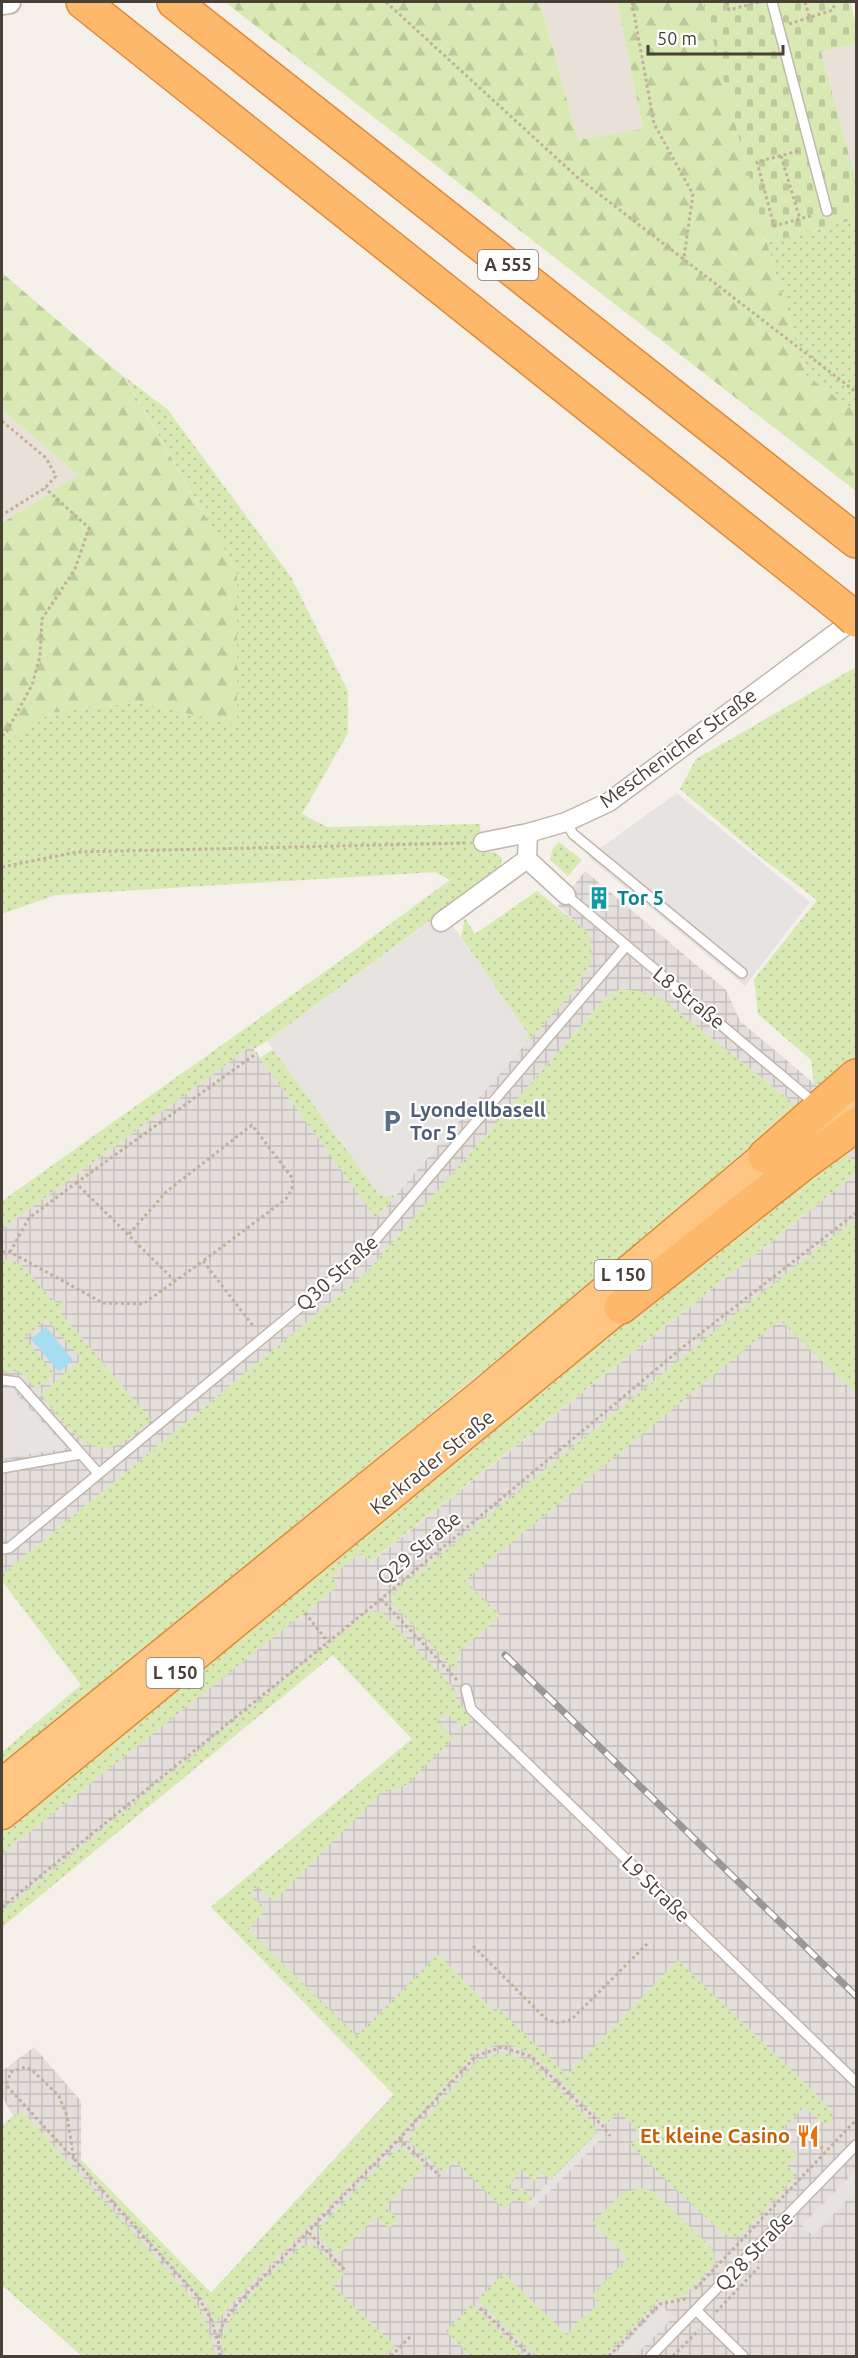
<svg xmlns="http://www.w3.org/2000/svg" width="858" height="2358" viewBox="0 0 858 2358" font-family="Ubuntu,sans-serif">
<defs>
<pattern id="industrial-grid" width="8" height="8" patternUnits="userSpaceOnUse" patternTransform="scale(1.5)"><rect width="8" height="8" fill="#e4dfdb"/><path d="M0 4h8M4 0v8" fill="none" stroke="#c5c0bd"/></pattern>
<pattern id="grass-dots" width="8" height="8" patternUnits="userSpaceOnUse" patternTransform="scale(1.5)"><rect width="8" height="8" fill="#d8e9b3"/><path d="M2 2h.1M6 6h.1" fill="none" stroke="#bbc99b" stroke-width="1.8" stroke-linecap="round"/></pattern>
<pattern id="forest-firs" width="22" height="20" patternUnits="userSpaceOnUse" patternTransform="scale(1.5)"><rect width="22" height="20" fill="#d8e9b3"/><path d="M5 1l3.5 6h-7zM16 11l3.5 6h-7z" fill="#bbc99b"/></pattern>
<pattern id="cemetery-stones" width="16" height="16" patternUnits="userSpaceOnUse" patternTransform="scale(1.5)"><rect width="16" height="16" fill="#d8e9b3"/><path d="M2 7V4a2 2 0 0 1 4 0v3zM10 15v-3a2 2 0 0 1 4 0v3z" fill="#bbc99b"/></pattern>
</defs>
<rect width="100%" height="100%" fill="#f5f0ea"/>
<path fill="#e9e1d8" d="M540,2H617L643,130L578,140Z
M856,44V181L821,52Z
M2,410L78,475L2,523Z"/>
<path fill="url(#industrial-grid)" d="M585,871L726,990L740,1021L856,1119V2356H82L2,2285V2126L13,2116L2,2097V2071L34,2047L81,2101V2160L211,2293L394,2094L211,1907L412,1739L333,1655L2,1927V1854L337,1586L330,1576L361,1553L371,1562L853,1176L856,1165L842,1147L802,1110L661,998L607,996L366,1273L2,1575V1229L251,1046L377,1217L525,1044L575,989L592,960L573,919L558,906Z"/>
<path fill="url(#grass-dots)" d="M856,219V412L806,375L767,243Z
M125,377L168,410L291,577L348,691V733L302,814L327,827L480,824L482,852H495L502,858L500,869L267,1041L254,1049L251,1046L2,1229V1201L333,966L450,880L435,872L56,895L2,914V744L51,713L139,702L237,724V571Z
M856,667V1063L823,1091L814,1084L811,1060L758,1014L754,979L817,900L759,856L680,789L696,759Z
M559,842L582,860L568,876L550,860L553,848Z
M537,891L590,934L592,960L575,989L525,1044L528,1034L461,937L465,918L475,934Z
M620,989L638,991L661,998L802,1110L2,1765V1752L81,1685L2,1581V1575L366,1273L607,996Z
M273,1049L378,1193L385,1196L396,1194L376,1218L260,1058Z
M842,1147L856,1165L853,1176L370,1562L361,1553L331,1576L338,1586L2,1854V1831L823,1160Z
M856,1219V1394L780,1320L465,1581L501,1616L460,1650L455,1670L392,1603L391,1595L758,1296Z
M2,1259C29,1259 38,1292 59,1304L64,1300L66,1302L59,1311L151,1420C141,1429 130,1439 117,1445C85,1459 57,1414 41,1394L82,1359L47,1319L24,1338L54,1374L37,1389L19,1371L2,1372Z
M375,1611L383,1613L456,1691L457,1703L464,1708L471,1720L464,1728L446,1713L437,1722L453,1738L406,1785L380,1793L274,1901L257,1886L250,1894L266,1909L248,1930L357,2036L438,1954L496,2013L498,2008L567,2075L678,1960L814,2092L833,2113L832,2121L826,2125L804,2107L773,2139L781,2146L784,2144L798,2154L787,2166L797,2175L738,2237L729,2236L719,2230L629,2144L641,2138L631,2123L619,2112L606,2124C592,2110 577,2096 562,2082C534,2055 514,2032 475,2053L397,2138L231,2304L216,2323L204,2300L81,2164V2160L211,2293L394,2095L211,1907L412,1739L333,1655L2,1927V1912L367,1613Z
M503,2053L528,2060L592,2122L597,2133L550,2180L542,2172L534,2181L522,2169L508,2187L515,2193L521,2187L533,2198L528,2203L514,2199L504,2209L455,2161L443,2173L410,2142V2135L478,2060Z
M23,2112L195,2301L207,2324L215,2356H82L2,2285V2126L13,2116Z
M403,2147L424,2167L385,2206L398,2219L389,2228L376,2216L338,2255L320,2239L319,2228L396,2150Z
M644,2188L654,2192L709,2245L714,2254L715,2263L683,2297L658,2301L604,2356H537L477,2300L504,2273L567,2335L584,2315L586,2316L599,2303L592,2295L628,2258L593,2223L623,2192Z
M313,2244L344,2274L333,2286L395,2346L385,2356H225C224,2353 221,2347 221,2343C223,2313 281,2266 302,2246Z
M472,2304L478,2310L525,2356H471L446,2331Z"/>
<path fill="url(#forest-firs)" d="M225,2H540L578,140L643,129L617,2H703L767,243L806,375L856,412V491Z
M2,273L125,378L237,571V725L139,702L51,713L2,744V523L78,475L2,410Z"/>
<path fill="url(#cemetery-stones)" d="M703,2H850L856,26V44L821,52L856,181V219L767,243Z"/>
<path fill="#e6e3e1" d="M677,793L810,902L745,986L588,857Z
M443,912L528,1034L525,1044L396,1194L385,1196L378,1193L267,1041Z
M10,1387L41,1421L67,1448L2,1459V1389Z
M597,2133L602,2138L533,2208L528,2203Z
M856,2170V2190L813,2236L802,2225Z
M662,2306L673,2317L659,2332L634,2356H613Z"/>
<path fill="#a7ddf1" d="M46,1327L73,1360L59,1372L31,1339Z"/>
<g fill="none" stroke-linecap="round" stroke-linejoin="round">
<g stroke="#c0b6ac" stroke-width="12">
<path id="service" d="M772,2L827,211
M566,822L573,834L742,973
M566,895L812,1101
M2,1380L17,1382L98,1473
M2,1468L81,1454
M2,1549L9,1548L316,1294L370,1246L626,946
M466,1689L471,1709L856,2082
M696,2310L743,2356
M651,2356L856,2145"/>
</g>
<g stroke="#c0b6ac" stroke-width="21">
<path id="minor" d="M483,842L528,833L566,822L609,802L856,618
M527,859L566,895
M441,922L527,859L528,833"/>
</g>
<g stroke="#c0b6ac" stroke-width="26">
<path id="tertiary" d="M2,3L9,2"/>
</g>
<g stroke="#de8b3b" stroke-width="33">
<path id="trunk" d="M811,1141L856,1102
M2,1784L481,1395L765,1156L786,1142
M2,1814L639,1291"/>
</g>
<g stroke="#de8b3b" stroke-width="36">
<path id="motorway" d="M83,2L845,610
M174,2L856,541
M765,1156L856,1076
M621,1307L801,1165L856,1125"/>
</g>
<path stroke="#c2b09d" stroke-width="3" stroke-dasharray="3 3" stroke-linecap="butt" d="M386,2L577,177L856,392
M632,2L654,124L693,194L684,257
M727,2L729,10L759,2
M805,2L810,19
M789,24L833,10L835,2
M798,151L757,162L774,226L814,215
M781,156L800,219
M2,421L46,458L56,476L45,488L2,515
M2,736L7,731L32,685L40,656L42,619L75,569L89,528L45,488
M2,867L77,852L466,843
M76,1183L257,1053
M129,1234L166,1192L252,1125L293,1179L292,1189L286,1199L203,1261
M2,1252H10L103,1303L143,1304L203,1261L254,1327
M10,1252L29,1218L76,1183L175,1281
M381,1599L458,1681
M305,1613L328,1642
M2,1907L381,1599L683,1347L856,1213
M473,1946L546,2019L558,2023L571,2020L649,1942
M812,2138L825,2151
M399,2139L440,2176
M74,2159L6,2085L11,2072L25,2067L32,2070L59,2096L67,2116L74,2159L199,2298L212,2321L217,2340
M309,2233L347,2272
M695,2289L856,2120
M480,2308L531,2356
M716,2312L759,2267
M220,2356C215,2332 223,2322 237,2304L399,2139L476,2056L502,2047L530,2056L603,2126L610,2136
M391,2356L411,2336
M609,2356L660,2304L686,2299
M673,2356L699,2330"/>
<use href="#service" stroke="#fff" stroke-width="9"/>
<use href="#minor" stroke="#fff" stroke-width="18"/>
<use href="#tertiary" stroke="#fff" stroke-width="22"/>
<use href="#trunk" stroke="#fec682" stroke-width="30"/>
<use href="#motorway" stroke="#fdb86c" stroke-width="33"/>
<g stroke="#989898" stroke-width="7">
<path id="rail" d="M505,1655L856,1996"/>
</g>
<use href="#rail" stroke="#fff" stroke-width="4.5" stroke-dasharray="14" stroke-linecap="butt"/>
<g stroke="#de8b3b" stroke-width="36" stroke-linecap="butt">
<path id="motorway-bridge" d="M845,610L856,620"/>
</g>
<use href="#motorway-bridge" stroke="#fdb86c" stroke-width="33"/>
</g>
<defs>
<g id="building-bare" transform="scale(1.8)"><path d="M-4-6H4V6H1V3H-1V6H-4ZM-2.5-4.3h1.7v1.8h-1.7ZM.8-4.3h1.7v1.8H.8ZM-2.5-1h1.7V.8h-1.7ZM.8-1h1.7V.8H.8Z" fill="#0f9aa8" stroke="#fff" stroke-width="2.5" paint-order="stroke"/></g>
<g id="parking-bare" transform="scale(1.8)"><path d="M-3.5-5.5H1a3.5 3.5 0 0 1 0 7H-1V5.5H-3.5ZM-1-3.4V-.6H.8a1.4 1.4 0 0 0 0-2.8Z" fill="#5c6f8a" stroke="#fff" stroke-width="2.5" paint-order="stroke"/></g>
<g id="restaurant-bare" transform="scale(1.8)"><path d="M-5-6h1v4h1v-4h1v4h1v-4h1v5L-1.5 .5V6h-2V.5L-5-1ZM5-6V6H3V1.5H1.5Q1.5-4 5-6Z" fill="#e8710a" stroke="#fff" stroke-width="2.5" paint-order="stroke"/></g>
</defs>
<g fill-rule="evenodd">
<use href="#building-bare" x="599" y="898"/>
<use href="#parking-bare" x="392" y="1121"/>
<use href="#restaurant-bare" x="808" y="2136"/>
</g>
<g text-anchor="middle" stroke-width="4.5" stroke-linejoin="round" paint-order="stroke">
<g fill="#fff" stroke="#807974" stroke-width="1.5">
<rect x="478" y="250" width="60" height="30" rx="4.5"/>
<rect x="594.5" y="1260" width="57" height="30" rx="4.5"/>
<rect x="146.5" y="1658" width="57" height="30" rx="4.5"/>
</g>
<g font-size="18" font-weight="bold" fill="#494038">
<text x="508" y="271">A 555</text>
<text x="623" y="1281">L 150</text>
<text x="175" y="1679">L 150</text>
</g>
<g font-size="20" fill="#494038" stroke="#fff">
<text transform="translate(678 748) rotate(-36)" y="7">Meschenicher Straße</text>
<text transform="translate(689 998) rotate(39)" y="7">L8 Straße</text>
<text transform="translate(337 1273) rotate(-42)" y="7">Q30 Straße</text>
<text transform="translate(432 1462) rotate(-39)" y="7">Kerkrader Straße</text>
<text transform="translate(419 1548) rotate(-40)" y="7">Q29 Straße</text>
<text transform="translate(656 1889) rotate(44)" y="7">L9 Straße</text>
<text transform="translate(754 2251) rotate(-46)" y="7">Q28 Straße</text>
</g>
<g font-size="20" font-weight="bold" fill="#0d838f" stroke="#fff" text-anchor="start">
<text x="617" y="905">Tor 5</text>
</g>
<g font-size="20" font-weight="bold" fill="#4e5e75" stroke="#fff" text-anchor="start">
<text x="410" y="1117">Lyondellbasell<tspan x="410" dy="23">Tor 5</tspan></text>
</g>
<g font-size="20" font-weight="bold" fill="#c56008" stroke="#fff" text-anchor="end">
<text x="790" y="2143">Et kleine Casino</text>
</g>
</g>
<rect width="858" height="2358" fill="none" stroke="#494038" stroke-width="6"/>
<path d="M648 45v9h135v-9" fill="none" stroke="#494038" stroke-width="3"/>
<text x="657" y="45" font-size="18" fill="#494038" stroke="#ffffff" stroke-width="4.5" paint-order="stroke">50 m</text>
</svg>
